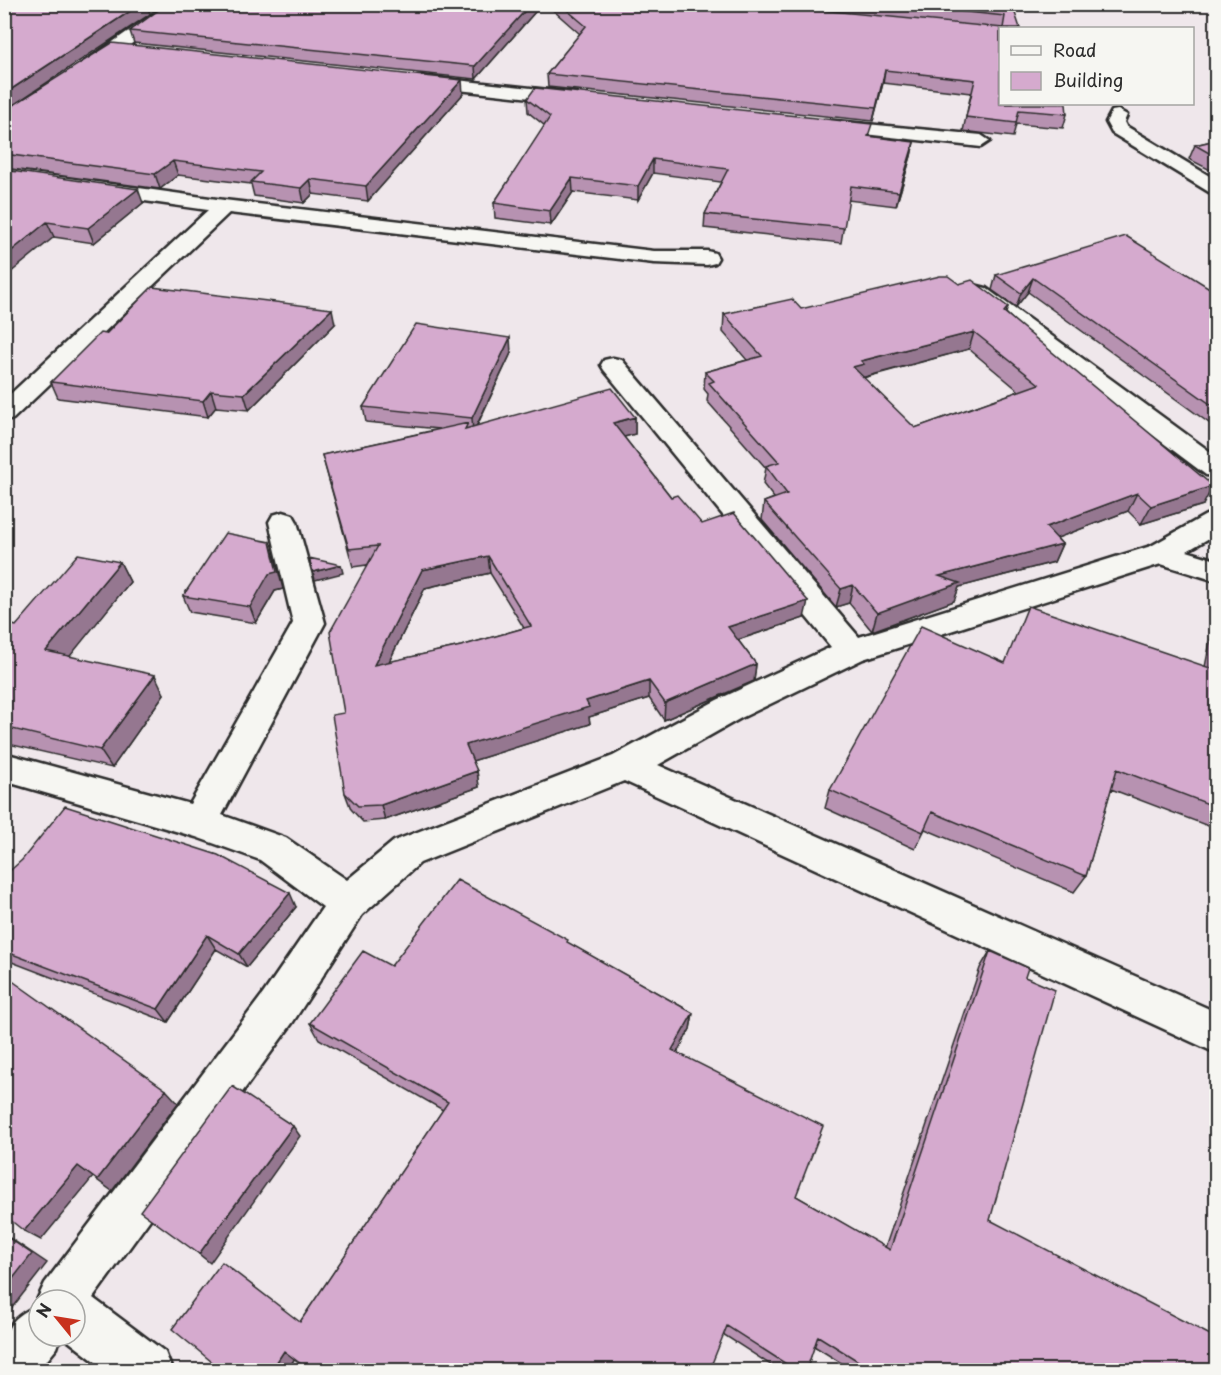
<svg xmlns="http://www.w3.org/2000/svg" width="1221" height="1375" viewBox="0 0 1221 1375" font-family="'Playpen Sans',sans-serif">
<rect width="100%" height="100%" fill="#efe7eb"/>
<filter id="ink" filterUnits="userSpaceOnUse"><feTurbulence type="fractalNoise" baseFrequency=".0167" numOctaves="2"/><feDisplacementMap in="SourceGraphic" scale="12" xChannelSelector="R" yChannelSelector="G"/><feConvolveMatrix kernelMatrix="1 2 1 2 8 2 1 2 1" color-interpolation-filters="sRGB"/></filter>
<g filter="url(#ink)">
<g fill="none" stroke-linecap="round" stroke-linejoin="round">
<g stroke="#2b2b2b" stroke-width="5">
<path id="minor" d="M167,4H185L92,73H80L78,69L80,65Z
M682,4H739L792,10L794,4H809L803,18L798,20L689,8Z
M419,76L577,93L586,98L577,103L413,85L410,81L413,77Z
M1118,110L1127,115L1124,122L1126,126L1216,180V194L1209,192L1112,133L1106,122L1112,111Z
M825,120L981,135L990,141L981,147L819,129L816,125L819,121Z
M4,169L224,200L654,251H707L715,253L718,258L715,263L707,265L654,263L229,213L13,419L4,422V400L208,210L4,181Z
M978,286L986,288L1216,456V477L1206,475L970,298L967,293L970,288Z
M613,358L622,360L859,637L1151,546L1206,515L1216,513V534L1187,551L1216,560V581L1161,564L863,659L741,718L658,765L1216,1012V1053L624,781L420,863L362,915L293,1022L93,1298L165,1352L172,1370H106L62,1336H75V1300H39V1304L37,1300L45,1283L263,994L323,907L260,860L196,837L4,781V753L190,804L293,623L269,522L273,515L283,512L293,515L297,522L325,623L222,815L286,838L347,880L394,841L613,756L717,700L831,647L604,370L601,365L604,360Z
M39,1305V1336H61L57,1348L39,1370H4C4,1335 3,1320 39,1305Z"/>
</g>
<use href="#minor" fill="#f6f6f2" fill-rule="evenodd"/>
</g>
<path fill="#b792b1" stroke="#2b2b2b" stroke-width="1.5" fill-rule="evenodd" d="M4,4H147L150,14L10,107L463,94L368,201L313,194L304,203L254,196L251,184L178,175L160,189L4,168Z
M167,4H542L476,79L134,43L130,31Z
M546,4H792L791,7L810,9L809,4H1012L1000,104L1067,114L1063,128L1016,124L1013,137L963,131L971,93L883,83L873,121L548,87L547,74L580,34Z
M527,99L914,142L911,156L896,206L848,200L841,243L704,228L705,214L721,182L653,173L638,200L573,192L551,225L495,218L494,203L545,126L528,112Z
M1216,140V173L1189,159L1195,145Z
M4,170L143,203L94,243L54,237Z
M996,275L1216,292V428L1028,292L1016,307L992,290Z
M959,284L1008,307L1006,313L1203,505L1141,524L1128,511L1057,538L1062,544L1054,562L959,587L954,601L872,631L849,603L836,607L762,520L764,502L774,498L763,484L766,468L707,401L708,394L704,389L705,372L747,360L723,332L724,314L801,309ZM969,349L1019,391L915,428L863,378Z
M335,324L249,410L216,407L208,417L58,398L51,382L106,334Z
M511,353L477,426L635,417V434L624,437L671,497L804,618L738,640L756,664L754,681L664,720L649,698L589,717L590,724L472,761L477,771L479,787L385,820L363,822L351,809L345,793L344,713L367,565L353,567L322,455L439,429L366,422L363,407ZM490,573L524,628L461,646L389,662L425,588Z
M275,558L283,589L275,591L256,623L190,612L183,596Z
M120,562L130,582L69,656L164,694L112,768L4,743V623L16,626Z
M1216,615V829L1111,789L1086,876L1074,892L925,829L915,849L825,808L830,790L1004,663L1205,667L1215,617Z
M4,876L296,907L247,967L216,949L168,1022L4,959Z
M568,943L693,1013L690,1029L677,1053L796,1196L885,1248L980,968L990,951L1025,977L990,1220L1216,1371H854L814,1346L806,1371H780L723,1334L294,1359L287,1371H223L300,1322L443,1110L319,1039L310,1023L391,966Z"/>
<path fill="#957790" stroke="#2b2b2b" stroke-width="1.5" d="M141,4H147L150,14L4,111V94Z
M531,4H542L476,79L475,66Z
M885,70L883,83L873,121L876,108Z
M462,80L463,94L368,201L366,186Z
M914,142L911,156L896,206L899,192Z
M653,159V173L638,200V186Z
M173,161L178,175L160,189L155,174Z
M572,178L573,192L551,225L550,211Z
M310,179L313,194L304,203L301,188Z
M138,189L143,203L94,243L88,228Z
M47,222L54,237L4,278V257Z
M1033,278L1028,292L1016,307L1021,293Z
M332,309L335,324L249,410L244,394Z
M974,332L969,349L861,378L853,367L861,361Z
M510,338L511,353L473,433L472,418Z
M211,391L216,407L208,417L203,401Z
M635,417V434L613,440V423Z
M1213,486L1203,505L1141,524L1151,506Z
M1137,493L1128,511L1039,545L1046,527Z
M270,542L275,558L283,589L275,591L256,623L250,607Z
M1062,544L1054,562L959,587L954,601L872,631L877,613L939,576Z
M488,556L490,573L425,588L379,682L374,665L422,570Z
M120,562L130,582L58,671L46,651Z
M341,565L343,573L315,580L313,572Z
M853,585L849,603L836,607L841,589Z
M808,601L804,618L725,644L728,627Z
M756,664L754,681L664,720L665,703Z
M155,675L164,694L112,768L100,750Z
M649,681V698L589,717L590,724L469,762L466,745L586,701Z
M477,771L479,787L385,820L381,805Z
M290,893L296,907L247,967L239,954Z
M207,935L216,949L168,1022L158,1009Z
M693,1013L690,1029L670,1065L672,1050Z
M166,1090L178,1103L112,1191L97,1180Z
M293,1126L300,1136L210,1263L199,1254Z
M78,1166L93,1177L41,1240L24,1231Z
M4,1234L47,1263L4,1318Z
M284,1351L295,1358L287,1371H271Z"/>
<path fill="#d5aace" stroke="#2b2b2b" stroke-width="1.5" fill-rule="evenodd" d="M4,4H141L4,94Z
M167,4H531L475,66L130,31Z
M560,4H759L1003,28L1005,16L890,4H1012L1020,28H1000V104H1066L1067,114L1019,110L1016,123L966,117L975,80L885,70L876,108L547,74L586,26Z
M112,43L462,80L366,186L310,179L301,188L251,182L261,172L173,161L155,174L4,154V111Z
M535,88L872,124L868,136L914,142L899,192L851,186L844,228L705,214L728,169L653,159L638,186L572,178L550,211L494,203L550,117L527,99Z
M1216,140V157L1195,145Z
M4,170L138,189L88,228L47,222L4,257Z
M1126,236L1216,292V408L1033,278L1021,293L996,275Z
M940,276H948L959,284L972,280L1008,307L1004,312L1213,486L1151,506L1137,493L1046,527L1062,544L939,576L960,583L877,613L853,585L841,589L764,502L787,494L766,466L779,462L709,383L714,381L705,372L762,356L724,314L792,299L801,309ZM974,332L1039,384L915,428L853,367L864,364L861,361Z
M152,287L332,309L244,394L211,391L203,401L51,382L100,333L106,334Z
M416,324L510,338L472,418L363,407Z
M612,388L635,417L613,423L671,497L677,495L702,524L734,513L808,601L728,627L756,664L665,703L649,681L586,701L589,707L466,745L477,771L381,805L358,806L345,793L332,715L344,713L330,632L378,546L349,549L322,455L468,423L465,429ZM488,556L531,626L461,646L374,665L422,570Z
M225,533L270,542L277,572L269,574L250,607L183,596Z
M78,554L120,562L46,651L155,675L100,750L4,727V623L16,626Z
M309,558L341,565L313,572Z
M1028,606L1213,669L1216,653V807L1117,769L1086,876L932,812L923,832L830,790L921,626L1005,663Z
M65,806L218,855L290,893L239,954L207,935L158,1009L4,951V876L22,860Z
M457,880L568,940L567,942L693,1013L672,1050L823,1126L796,1196L890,1250L990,951L1028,968L1025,977L1055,990L990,1220L1216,1338V1371H874L818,1336L806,1371H797L727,1326L709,1371H310L284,1351L271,1371H223L172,1329L222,1262L300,1322L448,1102L310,1023L363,951L391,966Z
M4,975L166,1090L97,1180L78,1166L24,1231L4,1215Z
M232,1086L293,1126L199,1254L140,1211Z
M4,1235L32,1254L4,1290Z"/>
</g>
<rect width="1221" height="1375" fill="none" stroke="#f6f6f2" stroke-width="24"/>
<rect x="12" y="12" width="1197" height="1351" fill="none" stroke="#2b2b2b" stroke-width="2" filter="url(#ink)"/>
<rect x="999" y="27" width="195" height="78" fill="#f6f6f2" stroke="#a5a5a2" stroke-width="1.5"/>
<rect x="1011" y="46" width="30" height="9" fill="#f6f6f2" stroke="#a5a5a2" stroke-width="1.5"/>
<text x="1053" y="57" font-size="18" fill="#2b2b2b">Road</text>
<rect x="1011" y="72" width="30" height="18" fill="#d5aace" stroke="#a5a5a2" stroke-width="1.5"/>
<text x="1053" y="87" font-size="18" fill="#2b2b2b">Building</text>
<g transform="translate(57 1318) rotate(300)"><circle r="28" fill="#f6f6f2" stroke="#a5a5a2" stroke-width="1.5"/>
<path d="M0-4.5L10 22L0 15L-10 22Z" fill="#c8321e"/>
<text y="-9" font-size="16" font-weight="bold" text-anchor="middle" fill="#2b2b2b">N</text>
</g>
</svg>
